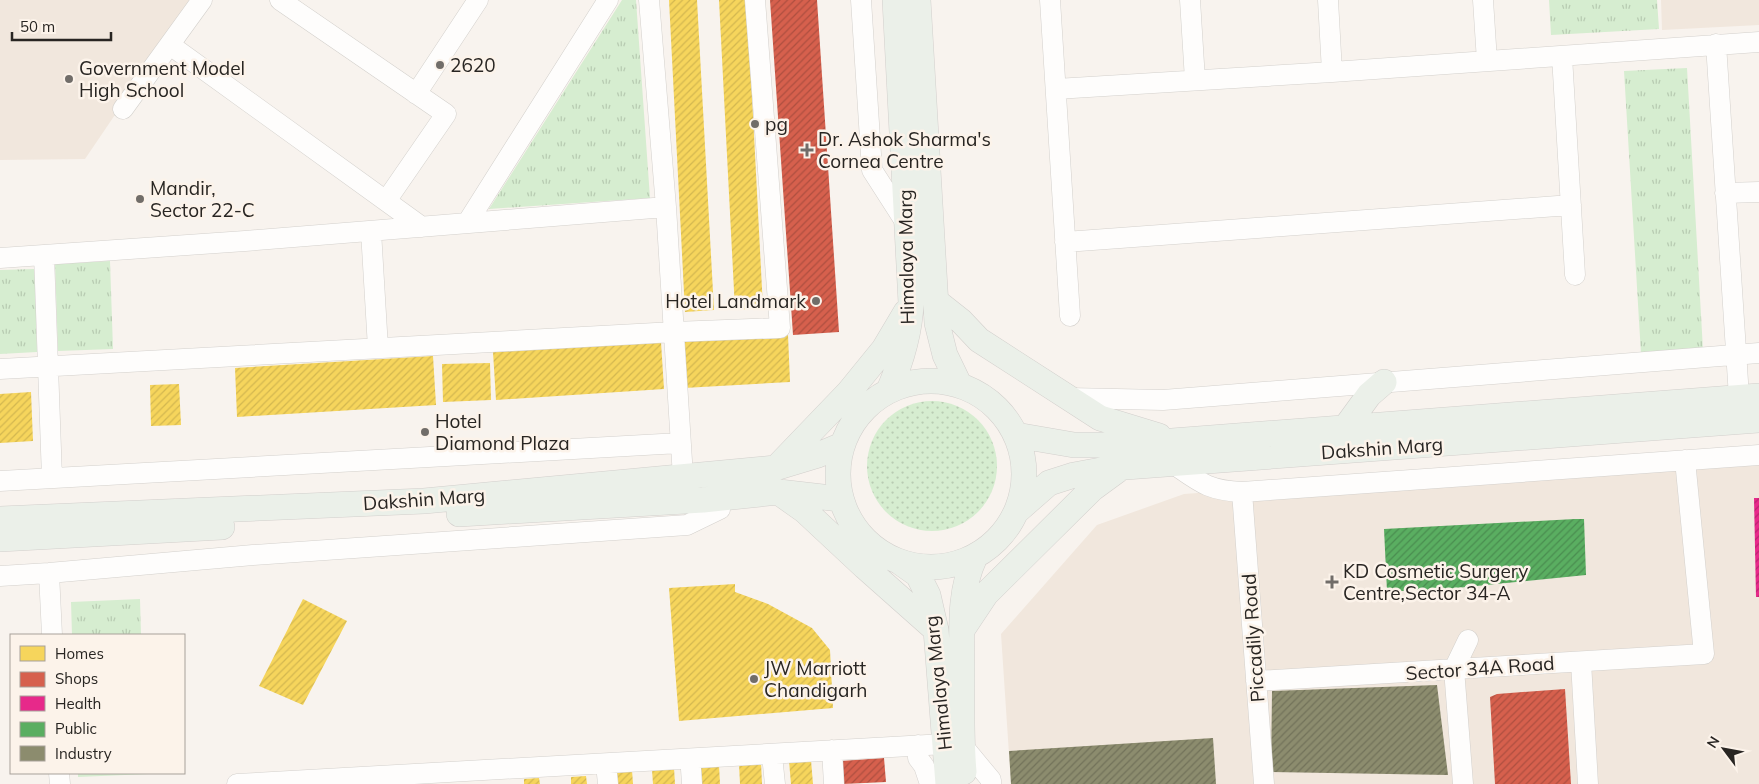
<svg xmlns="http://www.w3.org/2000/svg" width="1759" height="784" viewBox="0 0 1759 784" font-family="Mulish,sans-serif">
<defs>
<pattern id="grass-tufts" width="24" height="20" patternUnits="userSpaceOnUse" patternTransform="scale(1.25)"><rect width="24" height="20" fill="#d6edd0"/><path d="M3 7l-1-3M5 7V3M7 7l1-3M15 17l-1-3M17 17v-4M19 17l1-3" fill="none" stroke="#b8cbb2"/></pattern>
<pattern id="garden-dots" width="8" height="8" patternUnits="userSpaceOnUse" patternTransform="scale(1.25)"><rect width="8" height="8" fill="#d6edd0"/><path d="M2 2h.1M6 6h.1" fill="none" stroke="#b8cbb2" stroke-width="1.8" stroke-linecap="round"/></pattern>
<pattern id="homes-hatch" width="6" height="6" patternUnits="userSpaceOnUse" patternTransform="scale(1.25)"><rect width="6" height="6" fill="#f6d55c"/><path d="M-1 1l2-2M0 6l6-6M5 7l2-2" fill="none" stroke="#d3b750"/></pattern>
<pattern id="shops-hatch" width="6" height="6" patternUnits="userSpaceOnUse" patternTransform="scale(1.25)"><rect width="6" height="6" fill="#d6604d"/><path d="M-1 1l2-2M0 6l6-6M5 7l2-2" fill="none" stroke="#ae4f40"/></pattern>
<pattern id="health-hatch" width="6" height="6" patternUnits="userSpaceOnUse" patternTransform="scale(1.25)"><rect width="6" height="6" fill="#e7298a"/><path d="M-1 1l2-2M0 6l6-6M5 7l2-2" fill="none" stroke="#bb2370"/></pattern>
<pattern id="public-hatch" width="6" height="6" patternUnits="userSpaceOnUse" patternTransform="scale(1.25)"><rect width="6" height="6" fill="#5aae61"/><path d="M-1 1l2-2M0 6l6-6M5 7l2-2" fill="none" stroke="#4a8d50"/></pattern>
<pattern id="industry-hatch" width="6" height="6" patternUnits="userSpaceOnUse" patternTransform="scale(1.25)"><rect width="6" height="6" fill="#8c8c6e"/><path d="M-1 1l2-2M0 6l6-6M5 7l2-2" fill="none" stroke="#72725a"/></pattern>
</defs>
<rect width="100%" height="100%" fill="#f8f3ee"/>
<path fill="#f1e7dd" d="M0,0H193L85,159L0,160Z
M1661,0H1759V25L1662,30Z
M1759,451V784H1011L1001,634L1097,525L1184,494Z"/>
<path fill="url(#grass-tufts)" d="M622,0H636L650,198L489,209Z
M1549,0H1657L1659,29L1551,35Z
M1687,68L1703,350L1641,354L1624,71Z
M110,261L113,349L58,351L55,264Z
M35,269L37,352L0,354V270Z
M140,599L141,635H72L71,602Z
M78,773H148V774L78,777Z"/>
<path fill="url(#garden-dots)" d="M867 466a65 65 0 1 1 130 0a65 65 0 1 1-130 0Z"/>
<path fill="url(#homes-hatch)" d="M669,0H697L714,310L685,312Z
M719,0H747L763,308L735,310Z
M788,335L790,382L684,388L682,341Z
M661,342L664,389L496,400L493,352Z
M433,356L436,405L237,417L235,368Z
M490,363L491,400L443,402L442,364Z
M179,384L181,425L151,426L150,385Z
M31,392L33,441L0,443V394Z
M735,584V592L768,604L812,628L830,650L833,708L679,721L669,588Z
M303,599L347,621L303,705L259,686Z
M811,760L813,784H791L789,761Z
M761,762L762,784H740L739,764Z
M719,765L720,784H699L698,767Z
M674,768L675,784H653L652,770Z
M632,770L633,784H611L610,772Z
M586,776L587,784H571V777Z
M539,778L540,784H524V779Z"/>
<path fill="url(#shops-hatch)" d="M770,0H817L839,332L793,335Z
M1565,689L1571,784H1495L1490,697L1497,694Z
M884,758L886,782L843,784L841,761Z"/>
<path fill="url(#health-hatch)" d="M1754,498H1759V597H1756Z"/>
<path fill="url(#public-hatch)" d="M1575,519H1584L1586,575L1427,591H1387L1384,529Z"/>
<path fill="url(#industry-hatch)" d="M1437,685L1448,775L1271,772L1272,691Z
M1213,738L1216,784H1011L1009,751Z"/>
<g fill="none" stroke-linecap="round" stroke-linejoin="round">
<g stroke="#d3d0cc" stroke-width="21">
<path id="minor" d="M280,0L446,114L386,201
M649,0L666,207L683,477
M861,0L872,170L906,223
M1050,0L1070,316
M1190,0L1195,80
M1328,0L1332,72
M1483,0L1487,61
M1716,44L1739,397
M170,45L422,227
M1562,56L1575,275
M1056,89L1332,72L1759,42
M416,94L478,0
M123,109L202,0
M1725,193L1759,192
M467,223L608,0
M371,231L378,348
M1065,242L1571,205
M44,255L52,478
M0,258L245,241L666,207
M0,369L674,332L780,328L755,0
M1069,398L1163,400L1759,353
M1172,463C1201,483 1207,490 1242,492L1759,455
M0,481L680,443
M1242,492L1264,784
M49,573L52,635
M0,576L49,573L253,555L687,525L720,509L719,497
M1581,662L1588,784
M1256,681L1704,654L1685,460
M918,745V758L924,766L930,784
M962,745L991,780V784
M832,750L834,784
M773,765L775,784
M691,769L692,784
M59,773L60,784
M607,774L608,784
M237,784L945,744
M1463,784L1454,669L1468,640"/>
</g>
<g stroke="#d2cfcc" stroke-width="26">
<path id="major" d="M918,0L937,323L945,355L959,384
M937,302L961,321L979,340L1100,418L1159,436
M838 474a93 93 0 1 1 186 0a93 93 0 1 1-186 0Z
M889,390C901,362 910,334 911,303L895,0
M1345,428L1369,395L1384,382
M1016,435L1074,445H1120L1759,396
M777,467L849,392L884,349L906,312
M781,494L805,511L865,567L936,630
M1017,511L1049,483L1074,475L1112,468L1759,420
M459,514L703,500L779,492L840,499
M0,519L424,501L775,468L818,455L842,445
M0,539L222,527
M901,563L918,575L928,595L936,630L948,784
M962,630L986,594L1092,489L1118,470
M964,772C961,739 962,705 962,671C962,632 958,593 975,557"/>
</g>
<use href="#minor" stroke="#fefdfc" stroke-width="20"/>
<use href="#major" stroke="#ebf0e9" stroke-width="25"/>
</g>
<g fill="#716d69" stroke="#fcf3ea" stroke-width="2">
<circle cx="440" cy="65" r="5"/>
<circle cx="69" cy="79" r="5"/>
<circle cx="755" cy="124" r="5"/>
<path d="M804.5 142.5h5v5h5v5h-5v5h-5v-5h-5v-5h5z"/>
<circle cx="140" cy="199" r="5"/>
<circle cx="816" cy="301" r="5"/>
<circle cx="425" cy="432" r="5"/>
<path d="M1329.5 574.5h5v5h5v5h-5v5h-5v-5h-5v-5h5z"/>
<circle cx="754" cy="679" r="5"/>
</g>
<g text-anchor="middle" stroke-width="5" stroke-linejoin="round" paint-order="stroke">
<g font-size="19" fill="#282522" stroke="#fcf3ea" text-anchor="start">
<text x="450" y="72">2620</text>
<text x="79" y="75">Government Model<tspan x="79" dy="22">High School</tspan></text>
<text x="765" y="131">pg</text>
<text x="818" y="146">Dr. Ashok Sharma's<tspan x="818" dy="22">Cornea Centre</tspan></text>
<text x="150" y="195">Mandir,<tspan x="150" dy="22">Sector 22-C</tspan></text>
<text x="806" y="308" text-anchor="end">Hotel Landmark</text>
<text x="435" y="428">Hotel<tspan x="435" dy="22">Diamond Plaza</tspan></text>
<text x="1343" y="578">KD Cosmetic Surgery<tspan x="1343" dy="22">Centre,Sector 34-A</tspan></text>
<text x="764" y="675">JW Marriott<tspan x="764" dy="22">Chandigarh</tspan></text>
</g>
<g font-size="19" fill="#282522" stroke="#fcf3ea">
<text transform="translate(906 257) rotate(-91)" y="7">Himalaya Marg</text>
<text transform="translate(1382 448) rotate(-4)" y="7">Dakshin Marg</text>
<text transform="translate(424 499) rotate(-4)" y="7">Dakshin Marg</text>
<text transform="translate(1253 638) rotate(-94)" y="7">Piccadily Road</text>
<text transform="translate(1480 668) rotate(-4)" y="7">Sector 34A Road</text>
<text transform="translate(938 683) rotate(-96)" y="7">Himalaya Marg</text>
</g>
</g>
<rect x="10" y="634" width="175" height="140" fill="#fcf3ea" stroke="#a7a19a"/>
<rect x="20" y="646" width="25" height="15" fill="#f6d55c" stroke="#a7a19a"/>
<text x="55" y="659" font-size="15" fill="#282522">Homes</text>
<rect x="20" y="672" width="25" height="15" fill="#d6604d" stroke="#a7a19a"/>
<text x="55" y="684" font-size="15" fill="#282522">Shops</text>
<rect x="20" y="696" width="25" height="15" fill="#e7298a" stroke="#a7a19a"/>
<text x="55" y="709" font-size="15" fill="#282522">Health</text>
<rect x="20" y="722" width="25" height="15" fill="#5aae61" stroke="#a7a19a"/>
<text x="55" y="734" font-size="15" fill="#282522">Public</text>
<rect x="20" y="746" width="25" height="15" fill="#8c8c6e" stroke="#a7a19a"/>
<text x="55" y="759" font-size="15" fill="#282522">Industry</text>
<g transform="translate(1724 749) rotate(302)" stroke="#fcf3ea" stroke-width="4" paint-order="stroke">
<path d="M0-4L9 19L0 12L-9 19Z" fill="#282522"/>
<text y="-8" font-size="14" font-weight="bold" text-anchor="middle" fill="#282522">N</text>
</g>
<path d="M12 32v8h99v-8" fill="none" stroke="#282522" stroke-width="2.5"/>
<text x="20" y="32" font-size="15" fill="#282522" stroke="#fcf3ea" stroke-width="4" paint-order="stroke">50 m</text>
</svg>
